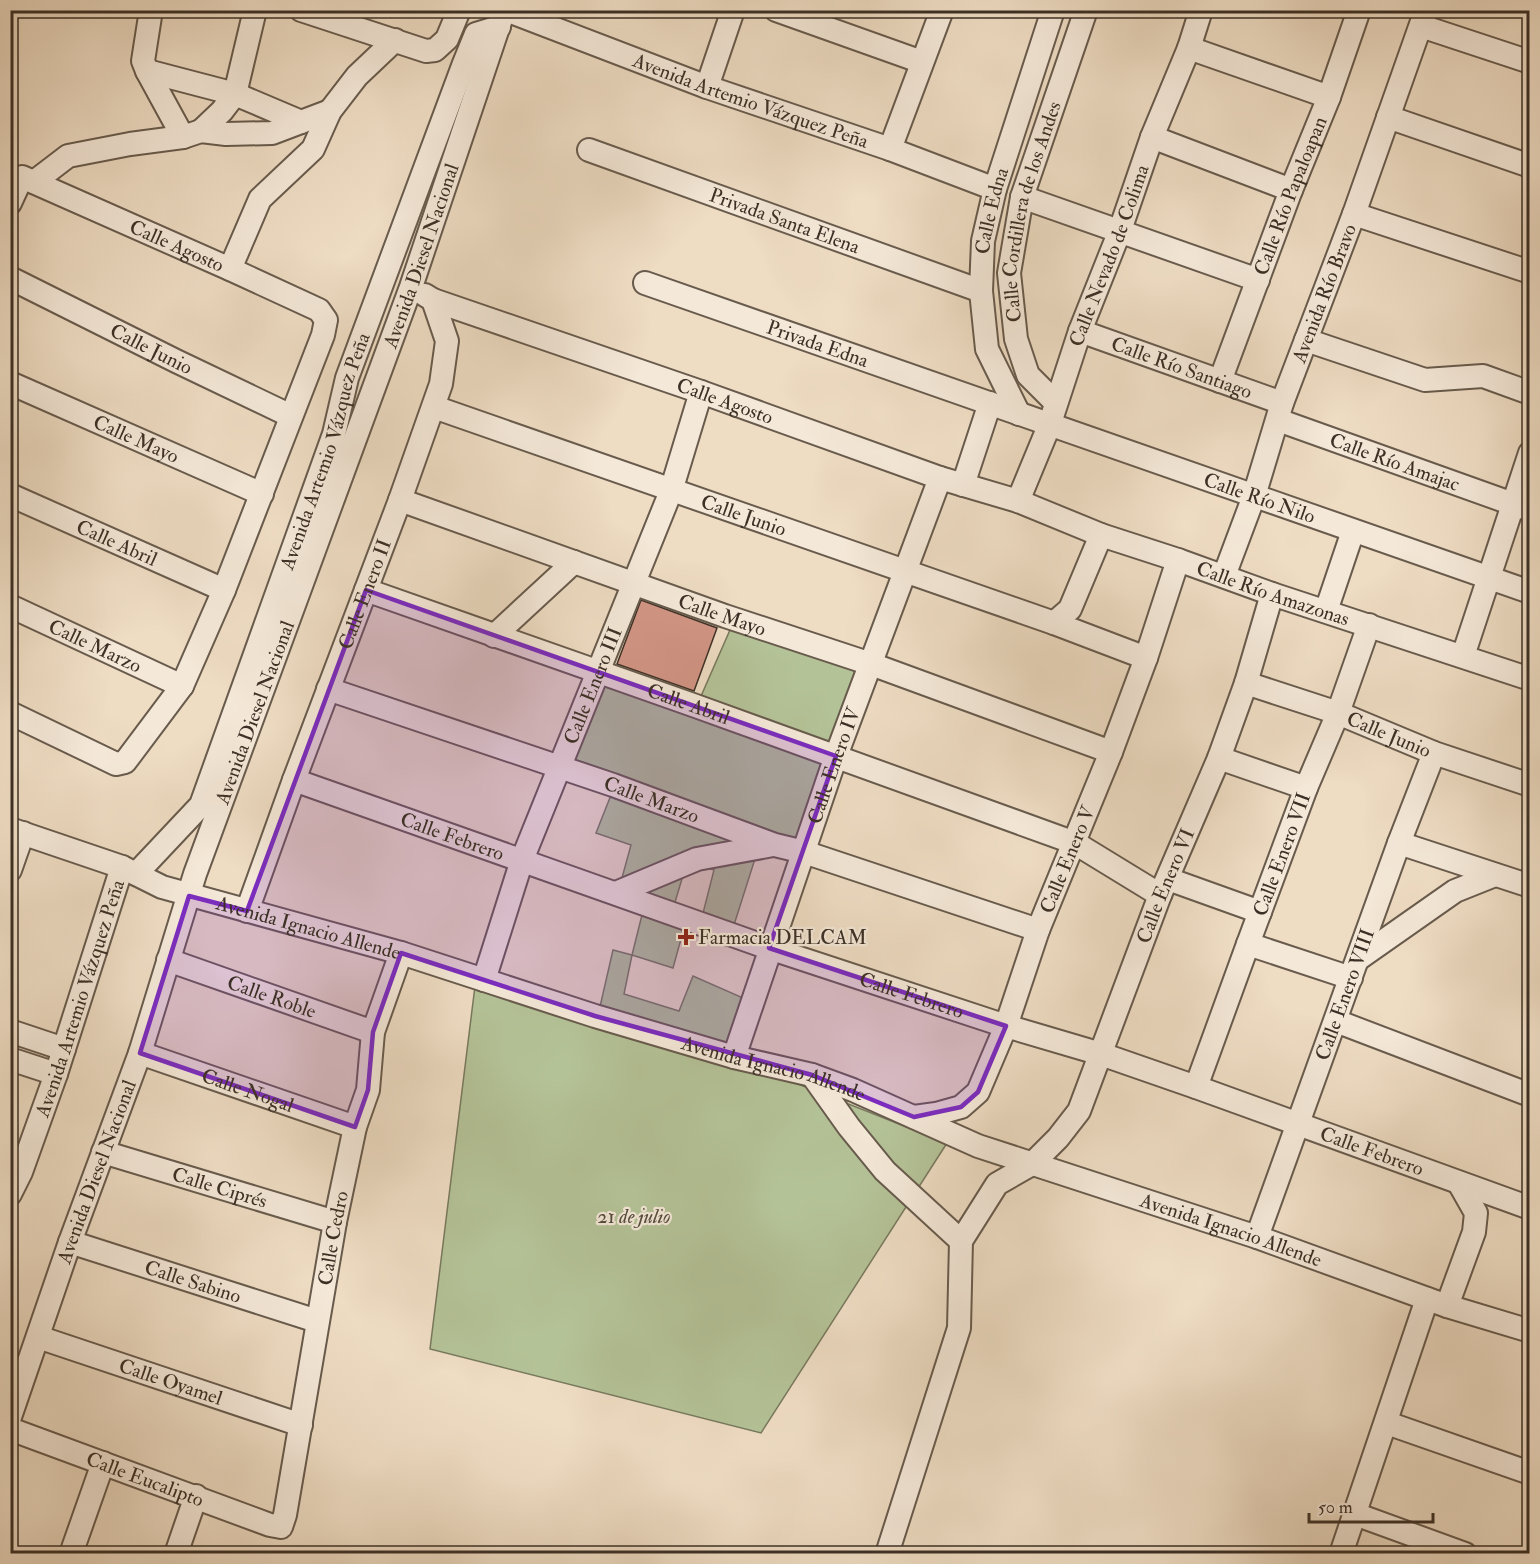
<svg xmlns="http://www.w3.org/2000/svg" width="1540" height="1564" viewBox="0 0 1540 1564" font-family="'IM FELL Double Pica',serif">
<rect width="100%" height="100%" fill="#eedcc3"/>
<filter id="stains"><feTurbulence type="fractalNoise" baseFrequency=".00333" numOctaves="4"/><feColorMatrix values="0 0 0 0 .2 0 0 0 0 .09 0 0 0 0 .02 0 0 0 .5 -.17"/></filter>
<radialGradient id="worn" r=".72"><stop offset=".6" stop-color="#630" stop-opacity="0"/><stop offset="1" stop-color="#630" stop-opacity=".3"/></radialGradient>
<path fill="#b4c297" stroke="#78795e" stroke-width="1.5" d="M730,630L856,668L801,845L569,764L602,685L694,712Z
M613,790L760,843L733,928L702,917L714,870L687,862L673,909L620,885L631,845L596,833Z
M644,907L686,921L673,968L632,955L624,994L679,1011L693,976L750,1001L726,1048L599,1011L613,950L632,955Z
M476,978L725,1055L947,1143L761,1433L430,1349Z"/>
<path fill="#d29585" stroke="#3c3026" stroke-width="1.5" d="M641,600L717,628L694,691L617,664Z"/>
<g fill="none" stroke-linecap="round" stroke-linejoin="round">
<g stroke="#685b4d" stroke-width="26">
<g id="minor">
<path d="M151,10L143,61L147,71L235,94L301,122"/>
<path d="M301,10L426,51L435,50L447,39L459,10"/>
<path id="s1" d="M506,10L707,87L890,149L995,189"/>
<path d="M776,10L922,62"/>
<path d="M1421,26L1530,62"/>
<path d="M1189,48L1329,97"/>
<path d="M147,71L183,137"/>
<path d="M707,87L733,10"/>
<path d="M1388,117L1530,166"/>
<path d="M201,131L222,111L235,94L255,10"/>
<path d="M1152,137L1291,190"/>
<path d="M890,149L942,10"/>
<path id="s2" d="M589,150L981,291"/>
<path d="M34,182L68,156L130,144L183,137L201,131L226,134L272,133L330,111"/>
<path d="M1022,197L1258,280"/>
<path id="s3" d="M10,203L22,177L230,269L319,310L326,320L323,335L224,590L182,686L125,762L116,764L10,713"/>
<path d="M1354,214L1530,272"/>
<path d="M230,269L260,199L313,149L330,111L357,76L395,40"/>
<path id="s4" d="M10,278L176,361L291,416"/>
<path id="s5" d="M645,283L1530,592"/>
<path id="s6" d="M433,300L701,392L940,478L1018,501L1101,535L1178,560L1272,594L1530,679"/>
<path id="s7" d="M1080,331L1282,403"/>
<path d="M1306,340L1425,380L1483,376L1530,393"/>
<path id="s8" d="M1220,381L1291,190L1329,97L1359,10"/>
<path id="s9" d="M10,383L262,494"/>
<path id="s10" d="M1056,403L1028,375L1016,339L1009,273L1022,197L1086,10"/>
<path id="s11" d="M434,407L1054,623L1146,658"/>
<path id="s12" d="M1019,414L987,349L981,291L983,241L995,189L1053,10"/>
<path id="s13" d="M1278,420L1530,510"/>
<path d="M963,485L990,403"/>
<path id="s14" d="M10,495L224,590"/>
<path id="s15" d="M400,500L725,616L871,664L1111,752"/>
<path id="s16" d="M1018,501L1049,426L1080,331L1119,233L1152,137L1189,48L1201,10"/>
<path id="s17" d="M1224,576L1254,496L1282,403L1354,214L1426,10"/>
<path id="s18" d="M366,590L693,705L1075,843L1160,895"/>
<path id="s19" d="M10,606L182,686"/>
<path d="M1326,611L1353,531"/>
<path d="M1054,623L1070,609L1101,535"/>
<path d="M494,636L574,562"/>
<path d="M1463,656L1530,453"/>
<path id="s20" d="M1246,683L1338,713L1434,753L1530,785"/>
<path id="s21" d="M328,689L613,785L775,845L804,852L1038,930"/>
<path d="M1219,758L1306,788"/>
<path id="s22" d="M294,780L769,948L1006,1026L1101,1054L1196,1087L1530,1208"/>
<path id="s23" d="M10,829L122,867L162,887L401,953L595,1016L734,1057L812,1075L853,1090L978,1146L1257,1237L1447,1306L1530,1331"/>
<path d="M1399,843L1530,886"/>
<path d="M10,870L23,833"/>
<path id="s24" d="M136,874L201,805L334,434L347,378L463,66L476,34L499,27"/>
<path d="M1168,879L1260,912"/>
<path d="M616,893L697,859L773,845"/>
<path id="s25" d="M247,911L294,780L400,500L441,384L447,341L433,300L425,295"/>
<path d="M1248,944L1351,978"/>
<path d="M1358,959L1455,891L1495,875"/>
<path id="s26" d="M168,960L373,1032"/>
<path id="s27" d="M484,980L522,860L671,491L701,392"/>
<path d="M1336,1021L1530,1095"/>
<path d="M10,1031L64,1049"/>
<path id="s28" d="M140,1053L355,1127"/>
<path id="s29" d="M734,1057L836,756L940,478"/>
<path d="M10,1059L56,1074"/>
<path d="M812,1075L849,1127L885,1171L961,1241"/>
<path id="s30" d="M1196,1087L1248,944L1306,788L1338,713L1369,625"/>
<path id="s31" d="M914,1117L936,1114L961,1107L978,1092L1006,1026L1038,930L1111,752L1146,658L1178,560"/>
<path id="s32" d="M103,1152L335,1222"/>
<path id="s33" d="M10,1194L21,1172L56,1074L122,867"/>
<path id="s34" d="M1257,1237L1399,843L1434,753"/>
<path id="s35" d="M70,1242L317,1321"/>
<path d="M1447,1306L1474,1232L1476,1213L1459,1183"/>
<path id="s36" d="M38,1337L301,1425"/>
<path id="s37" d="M10,1417L70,1242L140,1053L195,874L411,287L504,10"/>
<path d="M1387,1423L1530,1473"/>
<path id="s38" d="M10,1429L270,1525L281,1527L285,1515L335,1222L355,1127L368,1090L373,1032L401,953"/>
<path d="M1355,1514L1465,1554"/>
<path d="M71,1554L103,1463"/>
<path d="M176,1554L196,1496"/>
<path id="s39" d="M887,1554L959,1328L961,1241L997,1184L1032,1164L1058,1138L1079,1111L1160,895L1219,758L1246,683L1272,594"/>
<path d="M1341,1554L1427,1299"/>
</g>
</g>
<use href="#minor" stroke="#f4e8d8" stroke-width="22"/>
</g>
<path fill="#7b2cbf" fill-opacity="0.2" stroke="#7b2cbf" stroke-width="4.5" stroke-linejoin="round" d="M366,590L836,756L769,948L1006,1026L978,1092L961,1107L914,1117L812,1075L595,1016L401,953L373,1032L368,1090L355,1127L140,1053L189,896L247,911Z"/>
<path fill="#8f2418" stroke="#f4e8d8" stroke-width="2" d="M683 928h6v6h6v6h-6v6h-6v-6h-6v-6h6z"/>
<g text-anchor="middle" stroke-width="4.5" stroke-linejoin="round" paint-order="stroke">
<g font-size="20" fill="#3c3026" stroke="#f4e8d8">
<text dy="7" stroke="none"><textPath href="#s1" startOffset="261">Avenida Artemio Vázquez Peña</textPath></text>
<text dy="7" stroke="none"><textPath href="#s8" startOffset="198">Calle Río Papaloapan</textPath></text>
<text dy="7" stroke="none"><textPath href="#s10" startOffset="208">Calle Cordillera de los Andes</textPath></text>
<text dy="7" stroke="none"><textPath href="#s12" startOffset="212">Calle Edna</textPath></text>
<text dy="7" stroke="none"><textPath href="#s2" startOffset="208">Privada Santa Elena</textPath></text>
<text dy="7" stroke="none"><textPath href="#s3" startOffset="198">Calle Agosto</textPath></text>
<text dy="7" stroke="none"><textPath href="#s37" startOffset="1232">Avenida Diesel Nacional</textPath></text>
<text dy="7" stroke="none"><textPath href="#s16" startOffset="262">Calle Nevado de Colima</textPath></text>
<text dy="7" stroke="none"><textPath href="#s17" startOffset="300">Avenida Río Bravo</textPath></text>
<text dy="7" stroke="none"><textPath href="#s5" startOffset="183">Privada Edna</textPath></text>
<text dy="7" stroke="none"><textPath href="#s4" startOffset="158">Calle Junio</textPath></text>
<text dy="7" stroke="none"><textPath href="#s7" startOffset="108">Calle Río Santiago</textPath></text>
<text dy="7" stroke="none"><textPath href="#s6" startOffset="309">Calle Agosto</textPath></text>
<text dy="7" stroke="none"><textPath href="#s9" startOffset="138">Calle Mayo</textPath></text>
<text dy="7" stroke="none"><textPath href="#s24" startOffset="470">Avenida Artemio Vázquez Peña</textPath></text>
<text dy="7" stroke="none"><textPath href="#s13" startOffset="124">Calle Río Amajac</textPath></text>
<text dy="7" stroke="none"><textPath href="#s5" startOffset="651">Calle Río Nilo</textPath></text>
<text dy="7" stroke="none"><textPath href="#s11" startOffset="328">Calle Junio</textPath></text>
<text dy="7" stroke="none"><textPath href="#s14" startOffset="117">Calle Abril</textPath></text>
<text dy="7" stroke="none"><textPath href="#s6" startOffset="890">Calle Río Amazonas</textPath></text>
<text dy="7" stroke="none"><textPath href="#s25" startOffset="338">Calle Enero II</textPath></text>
<text dy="7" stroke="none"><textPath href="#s15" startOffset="342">Calle Mayo</textPath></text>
<text dy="7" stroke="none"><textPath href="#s19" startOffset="94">Calle Marzo</textPath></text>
<text dy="7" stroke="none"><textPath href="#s27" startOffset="314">Calle Enero III</textPath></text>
<text dy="7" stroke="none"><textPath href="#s18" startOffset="342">Calle Abril</textPath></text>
<text dy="7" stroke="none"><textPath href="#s37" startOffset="746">Avenida Diesel Nacional</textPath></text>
<text dy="7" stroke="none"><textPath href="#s20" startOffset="152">Calle Junio</textPath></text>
<text dy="7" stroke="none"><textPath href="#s29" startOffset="308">Calle Enero IV</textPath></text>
<text dy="7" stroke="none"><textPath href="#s21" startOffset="342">Calle Marzo</textPath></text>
<text dy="7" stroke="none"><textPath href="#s22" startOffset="168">Calle Febrero</textPath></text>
<text dy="7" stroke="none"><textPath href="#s30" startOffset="248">Calle Enero VII</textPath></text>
<text dy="7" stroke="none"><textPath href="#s31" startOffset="320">Calle Enero V</textPath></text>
<text dy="7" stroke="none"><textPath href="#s39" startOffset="744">Calle Enero VI</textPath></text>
<text dy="7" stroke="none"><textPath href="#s23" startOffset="315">Avenida Ignacio Allende</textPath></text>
<text dy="7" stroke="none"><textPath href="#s34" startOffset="258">Calle Enero VIII</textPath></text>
<text dy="7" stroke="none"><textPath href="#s22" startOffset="654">Calle Febrero</textPath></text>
<text dy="7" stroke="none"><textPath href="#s26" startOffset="110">Calle Roble</textPath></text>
<text dy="7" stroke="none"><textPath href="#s33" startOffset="208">Avenida Artemio Vázquez Peña</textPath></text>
<text dy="7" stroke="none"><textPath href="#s23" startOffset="801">Avenida Ignacio Allende</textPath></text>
<text dy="7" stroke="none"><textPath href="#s28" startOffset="114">Calle Nogal</textPath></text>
<text dy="7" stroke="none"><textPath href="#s22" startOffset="1140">Calle Febrero</textPath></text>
<text dy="7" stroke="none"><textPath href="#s37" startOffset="260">Avenida Diesel Nacional</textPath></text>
<text dy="7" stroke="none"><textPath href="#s32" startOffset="122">Calle Ciprés</textPath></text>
<text dy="7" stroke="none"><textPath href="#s23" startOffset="1287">Avenida Ignacio Allende</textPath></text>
<text dy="7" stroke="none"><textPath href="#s38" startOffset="582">Calle Cedro</textPath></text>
<text dy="7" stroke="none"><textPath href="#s35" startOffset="129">Calle Sabino</textPath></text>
<text dy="7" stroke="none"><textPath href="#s36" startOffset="140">Calle Oyamel</textPath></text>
<text dy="7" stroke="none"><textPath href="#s38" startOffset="144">Calle Eucalipto</textPath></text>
</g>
<g font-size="20" fill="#3c3026" stroke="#f4e8d8" text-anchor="start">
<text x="698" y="944">Farmacia DELCAM</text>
</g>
<g font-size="20" font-style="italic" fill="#544d3d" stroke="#f4e8d8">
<text x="634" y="1223">21 de julio</text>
</g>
</g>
<rect width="1540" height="1564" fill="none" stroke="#eedcc3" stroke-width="36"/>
<rect x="12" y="12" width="1516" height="1540" fill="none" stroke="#3c3026" stroke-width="3"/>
<rect x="18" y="18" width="1504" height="1528" fill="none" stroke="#3c3026" stroke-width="1.5"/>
<path d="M1309 1513v9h124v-9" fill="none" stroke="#3c3026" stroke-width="3"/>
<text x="1318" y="1513" font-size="18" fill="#3c3026" stroke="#f4e8d8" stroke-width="4.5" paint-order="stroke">50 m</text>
<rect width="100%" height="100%" filter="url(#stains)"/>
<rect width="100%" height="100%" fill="url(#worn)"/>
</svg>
